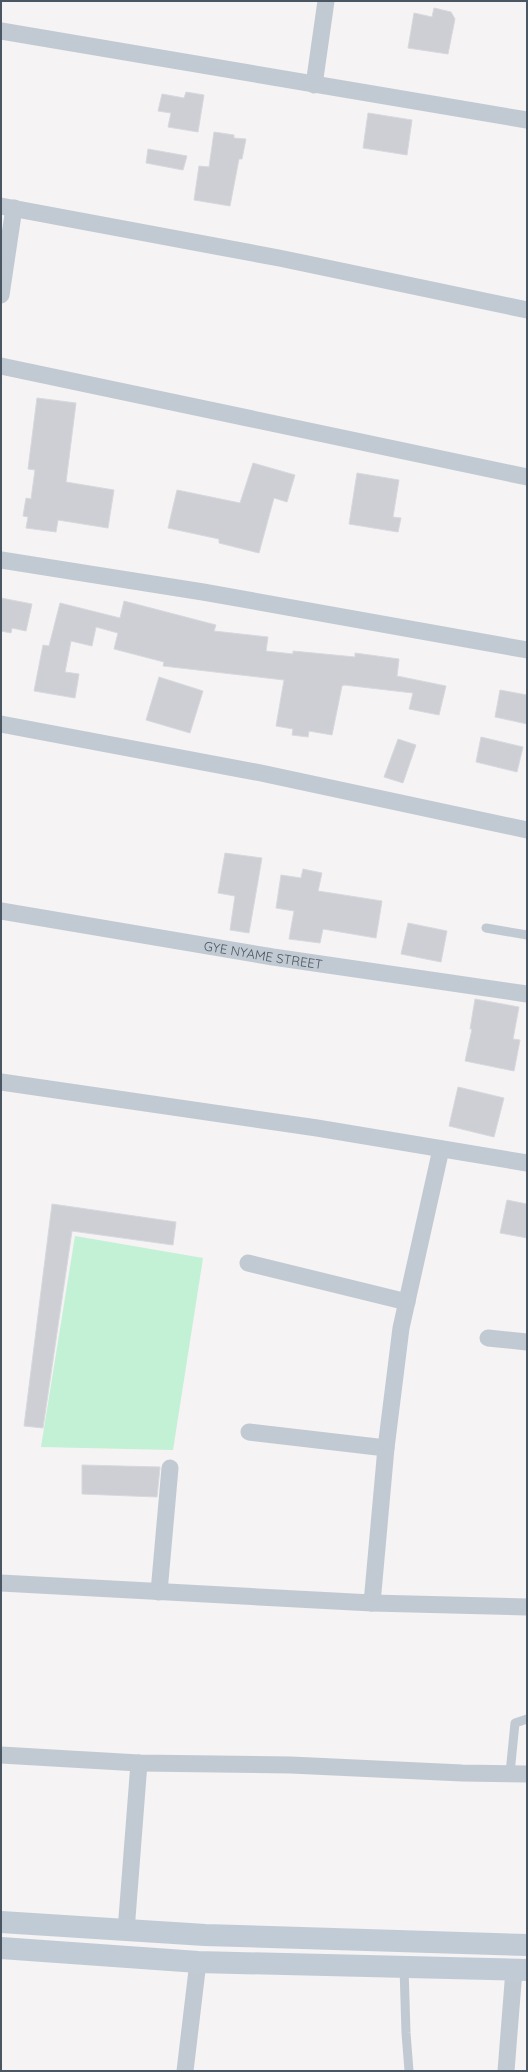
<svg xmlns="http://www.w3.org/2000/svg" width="528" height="2072" viewBox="0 0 528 2072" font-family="Quicksand,sans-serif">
<rect width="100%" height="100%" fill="#f5f3f3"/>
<path fill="#c3f1d5" d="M75,1236L203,1258L173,1450L41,1447Z"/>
<path fill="#cdcfd5" stroke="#d7d9de" d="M434,8L451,12L455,19L448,54L408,48L414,13L432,17Z
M186,92L204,95L198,132L168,127L171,113L158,111L162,94L184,98Z
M368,113L412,120L407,155L363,148Z
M214,132L234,135V138L246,139L242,159H239L230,206L194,200L199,166L209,167Z
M148,149L187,156L183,170L146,163Z
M37,398L76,403L66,482L114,490L108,528L58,520L56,532L26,528L28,517L23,516L26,498L31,499L35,470L28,469Z
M253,463L295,475L287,502L274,498L259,553L219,543V539L168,528L177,490L240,503Z
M357,473L399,480L393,517L401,518L398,532L349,524Z
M1,598L32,604L26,631L12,628L11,633L1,631Z
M124,601L216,625L214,631L268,637L266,651L293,654V651L355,657V653L399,659L397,676L446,686L439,715L409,709L413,693L344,685L342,686L332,735L309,731L308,737L292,735L293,729L276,726L284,680L163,666L164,662L114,649L118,633L96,627L92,646L71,641L65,672L79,674L75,698L34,691L43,645L49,646L60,603L120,618Z
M159,677L203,691L190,733L146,720Z
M500,690L527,695V724L495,717Z
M481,737L523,747L517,772L476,762Z
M398,739L416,745L403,783L384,777Z
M225,853L262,858L249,933L230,930L235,896L218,893Z
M303,869L322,873L318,891L382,901L376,938L323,929L320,943L289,939L294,911L276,908L281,875L301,878Z
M408,923L447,931L441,962L401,954Z
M475,999L519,1007L513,1039L520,1040L514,1071L465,1061L472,1029H470Z
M458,1087L504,1098L494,1137L449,1126Z
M507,1200L527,1204V1238L500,1233Z
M52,1204L176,1222L173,1245L72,1231L43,1428L24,1426Z
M82,1465L160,1467L157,1497L82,1494Z"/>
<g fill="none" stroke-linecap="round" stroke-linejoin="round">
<path stroke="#c1cad2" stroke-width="9" d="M486,928L527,935
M510,1773L515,1723L527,1719
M404,1967L406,2033L409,2071"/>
<g stroke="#c1cad2" stroke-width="17">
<path d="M1,31L527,120"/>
<path d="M314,85L326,1"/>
<path d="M1,206L279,258L527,310"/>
<path d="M1,295L14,208"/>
<path d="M1,366L527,477"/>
<path d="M1,560L203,592L527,650"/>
<path d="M1,724L261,773L527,830"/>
<path id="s1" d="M1,911L273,957L527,994"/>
<path d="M1,1082L317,1128L527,1163"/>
<path d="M248,1263L407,1302"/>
<path d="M488,1338L527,1342"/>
<path d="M249,1432L386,1448"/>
<path d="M1,1583L372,1603L527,1607"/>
<path d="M159,1592L170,1468"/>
<path d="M372,1603L386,1448L401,1328L441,1149"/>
<path d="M1,1755L139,1763L291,1765L462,1773L527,1774"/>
<path d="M126,1931L139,1763"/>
<path d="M185,2071L198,1962"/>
<path d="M506,2071L514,1970"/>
</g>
<path stroke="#c1cbd6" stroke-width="22" d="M1,1922L205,1935L527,1945
M1,1948L198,1962L527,1970"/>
</g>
<g text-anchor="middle" stroke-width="4" stroke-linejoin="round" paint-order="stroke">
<g font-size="13" fill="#4a5661" stroke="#fff">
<text dy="5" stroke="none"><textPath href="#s1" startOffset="266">GYE NYAME STREET</textPath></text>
</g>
</g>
<rect width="528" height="2072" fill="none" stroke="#4a5661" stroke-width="4"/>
</svg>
